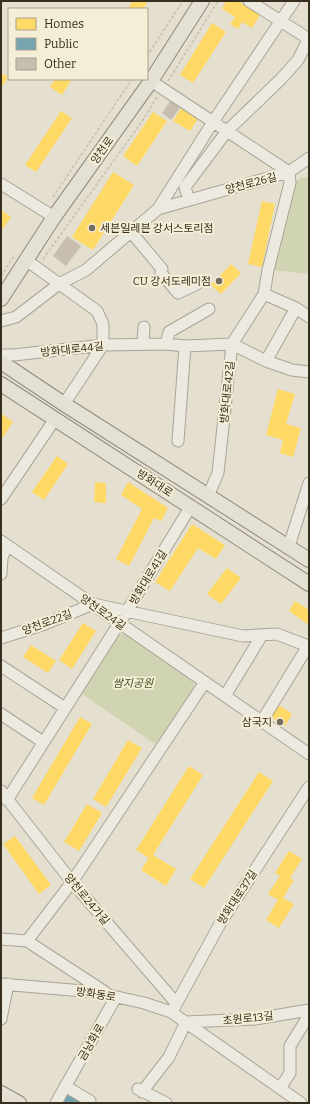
<svg xmlns="http://www.w3.org/2000/svg" width="310" height="1104" viewBox="0 0 310 1104" font-family="Bitter,'Noto Sans KR',serif">
<rect width="100%" height="100%" fill="#e4dfcf"/>
<path fill="#d1d4b2" d="M302,177L309,178V274L272,270L293,183Z
M126,633L193,680L195,693L158,746L79,692L115,636Z"/>
<path fill="#ffd966" d="M133,1H148L143,9H128Z
M226,1H238L260,15L252,28L242,22L238,29L230,24L235,17L222,9Z
M212,23L226,32L193,83L180,75Z
M1,73L8,77L1,88Z
M55,79H72L62,95L50,87Z
M182,107L199,117L190,131L173,121Z
M61,111L72,118L36,172L25,165Z
M153,112L167,121L137,166L123,156Z
M113,172L134,185L93,250L72,237Z
M262,201L275,204L262,267L248,264Z
M1,210L11,217L1,231Z
M231,264L241,273L221,294L211,285Z
M278,389L295,394L286,424L301,428L293,457L280,453L283,440L266,435Z
M2,414L13,422L1,440V415Z
M57,456L68,464L44,500L32,492Z
M95,482L106,483V503L94,502Z
M128,482L168,508L161,521L154,518L129,566L116,559L142,509L121,495Z
M192,524L225,545L216,559L198,548L170,591L155,582Z
M227,568L241,578L221,604L207,594Z
M295,601L309,610V625L289,611Z
M83,623L96,631L72,669L59,660Z
M31,645L56,661L48,673L23,657Z
M277,706L282,707L292,714L285,726L273,718L272,715Z
M80,717L92,724L44,805L32,798Z
M128,740L142,748L106,807L93,799Z
M189,766L203,775L153,855L176,869L166,886L141,870L149,858L136,850Z
M259,772L273,781L204,888L190,879Z
M87,804L102,813L79,851L64,842Z
M15,836L51,885L39,894L3,844Z
M289,851L302,859L290,878L294,880L283,898L294,904L279,928L266,920L278,900L268,894L280,876L275,873Z"/>
<path fill="#76a5af" d="M67,1090L90,1103H60Z"/>
<path fill="#c8beb0" d="M172,98L182,105L171,120L162,113Z
M67,236L81,246L66,266L53,256Z"/>
<g fill="none" stroke-linecap="round" stroke-linejoin="round">
<g stroke="#a9a497" stroke-width="13">
<path id="minor" d="M249,1L309,39
M151,81L289,172
M1,184L54,217
M189,200L185,187L227,131L281,79L298,60L309,38
M158,209L213,122L294,1
M131,232L162,269L161,273L178,293L197,284
M26,260L97,311L103,324V345L64,404
M264,294L296,308L309,317
M1,321L16,317L59,284L86,270L158,209L289,172L309,158
M143,344L144,327
M166,344L169,332L209,309
M1,355H14L103,345L166,344L185,346L232,344L266,361L292,370L309,372
M266,361L296,308
M178,441L185,346
M208,496L218,473L232,344L264,294L268,270L290,183L289,172
M1,499L55,419
M1,541L309,754
M289,546L309,483
M1,574L2,558L7,545
M1,638L45,624L93,604L243,636L277,634L308,646L262,721
M1,666L65,708
M225,696L262,635
M1,714L43,742
M1,791L72,882L176,1003
M7,800L127,611L191,506
M1,939L27,941L72,882L205,682
M27,941L105,992
M1,984L95,992L144,1003L171,1012L301,1103
M174,1008L221,922L309,787
M1,1019L8,984
M65,1086L90,1101
M280,1088L290,1073V1046L309,1015
M138,1089L166,1103
M142,1092L169,1057L186,1022L255,1019L309,1010
M56,1103L116,997"/>
</g>
<g stroke="#8f8a7e" stroke-width="16">
<path id="major" d="M1,299L54,217L151,81L202,1
M1,362L64,404L309,560
M1,384L309,584
M1,1093L19,1103"/>
</g>
<path stroke="#c5c0b7" stroke-width="1.5" stroke-dasharray="3 2" stroke-linecap="butt" d="M147,56L183,1
M168,81L218,1
M53,197L132,79
M43,259L143,120L157,97
M1,276L14,256"/>
<use href="#minor" stroke="#ece9e0" stroke-width="11"/>
<use href="#major" stroke="#e4e0d2" stroke-width="14"/>
</g>
<g fill="#746c5d" stroke="#f4eed6" stroke-width="1.5">
<circle cx="92" cy="228" r="4"/>
<circle cx="219" cy="281" r="4"/>
<circle cx="280" cy="722" r="4"/>
</g>
<g text-anchor="middle" stroke-width="4" stroke-linejoin="round" paint-order="stroke">
<g font-size="11" fill="#382e20" stroke="#f4eed6">
<text transform="translate(102 150) rotate(-55)" y="4">양천로</text>
<text transform="translate(251 183) rotate(-15)" y="4">양천로26길</text>
<text transform="translate(72 349) rotate(-6)" y="4">방화대로44길</text>
<text transform="translate(227 392) rotate(-84)" y="4">방화대로42길</text>
<text transform="translate(155 483) rotate(33)" y="4">방화대로</text>
<text transform="translate(148 577) rotate(-59)" y="4">방화대로41길</text>
<text transform="translate(103 612) rotate(35)" y="4">양천로24길</text>
<text transform="translate(47 622) rotate(-20)" y="4">양천로22길</text>
<text transform="translate(237 897) rotate(-57)" y="4">방화대로37길</text>
<text transform="translate(87 899) rotate(50)" y="4">양천로24가길</text>
<text transform="translate(96 994) rotate(9)" y="4">방화동로</text>
<text transform="translate(248 1018) rotate(-6)" y="4">초원로13길</text>
<text transform="translate(91 1042) rotate(-60)" y="4">금낭화로</text>
</g>
<g font-size="11" fill="#382e20" stroke="#f4eed6" text-anchor="end">
<text x="100" y="232" text-anchor="start">세븐일레븐 강서스토리점</text>
<text x="211" y="285">CU 강서도레미점</text>
<text x="272" y="726">삼국지</text>
</g>
<g font-size="11" font-style="italic" fill="#455427" stroke="#f4eed6">
<text x="133" y="687">쌈지공원</text>
</g>
</g>
<rect width="310" height="1104" fill="none" stroke="#382e20" stroke-width="4"/>
<rect x="8" y="8" width="140" height="72" fill="#f4eed6" stroke="#a9a18d"/>
<rect x="16" y="18" width="20" height="12" fill="#ffd966" stroke="#a9a18d"/>
<text x="44" y="28" font-size="12" fill="#382e20">Homes</text>
<rect x="16" y="38" width="20" height="12" fill="#76a5af" stroke="#a9a18d"/>
<text x="44" y="48" font-size="12" fill="#382e20">Public</text>
<rect x="16" y="58" width="20" height="12" fill="#c8beb0" stroke="#a9a18d"/>
<text x="44" y="68" font-size="12" fill="#382e20">Other</text>
</svg>
